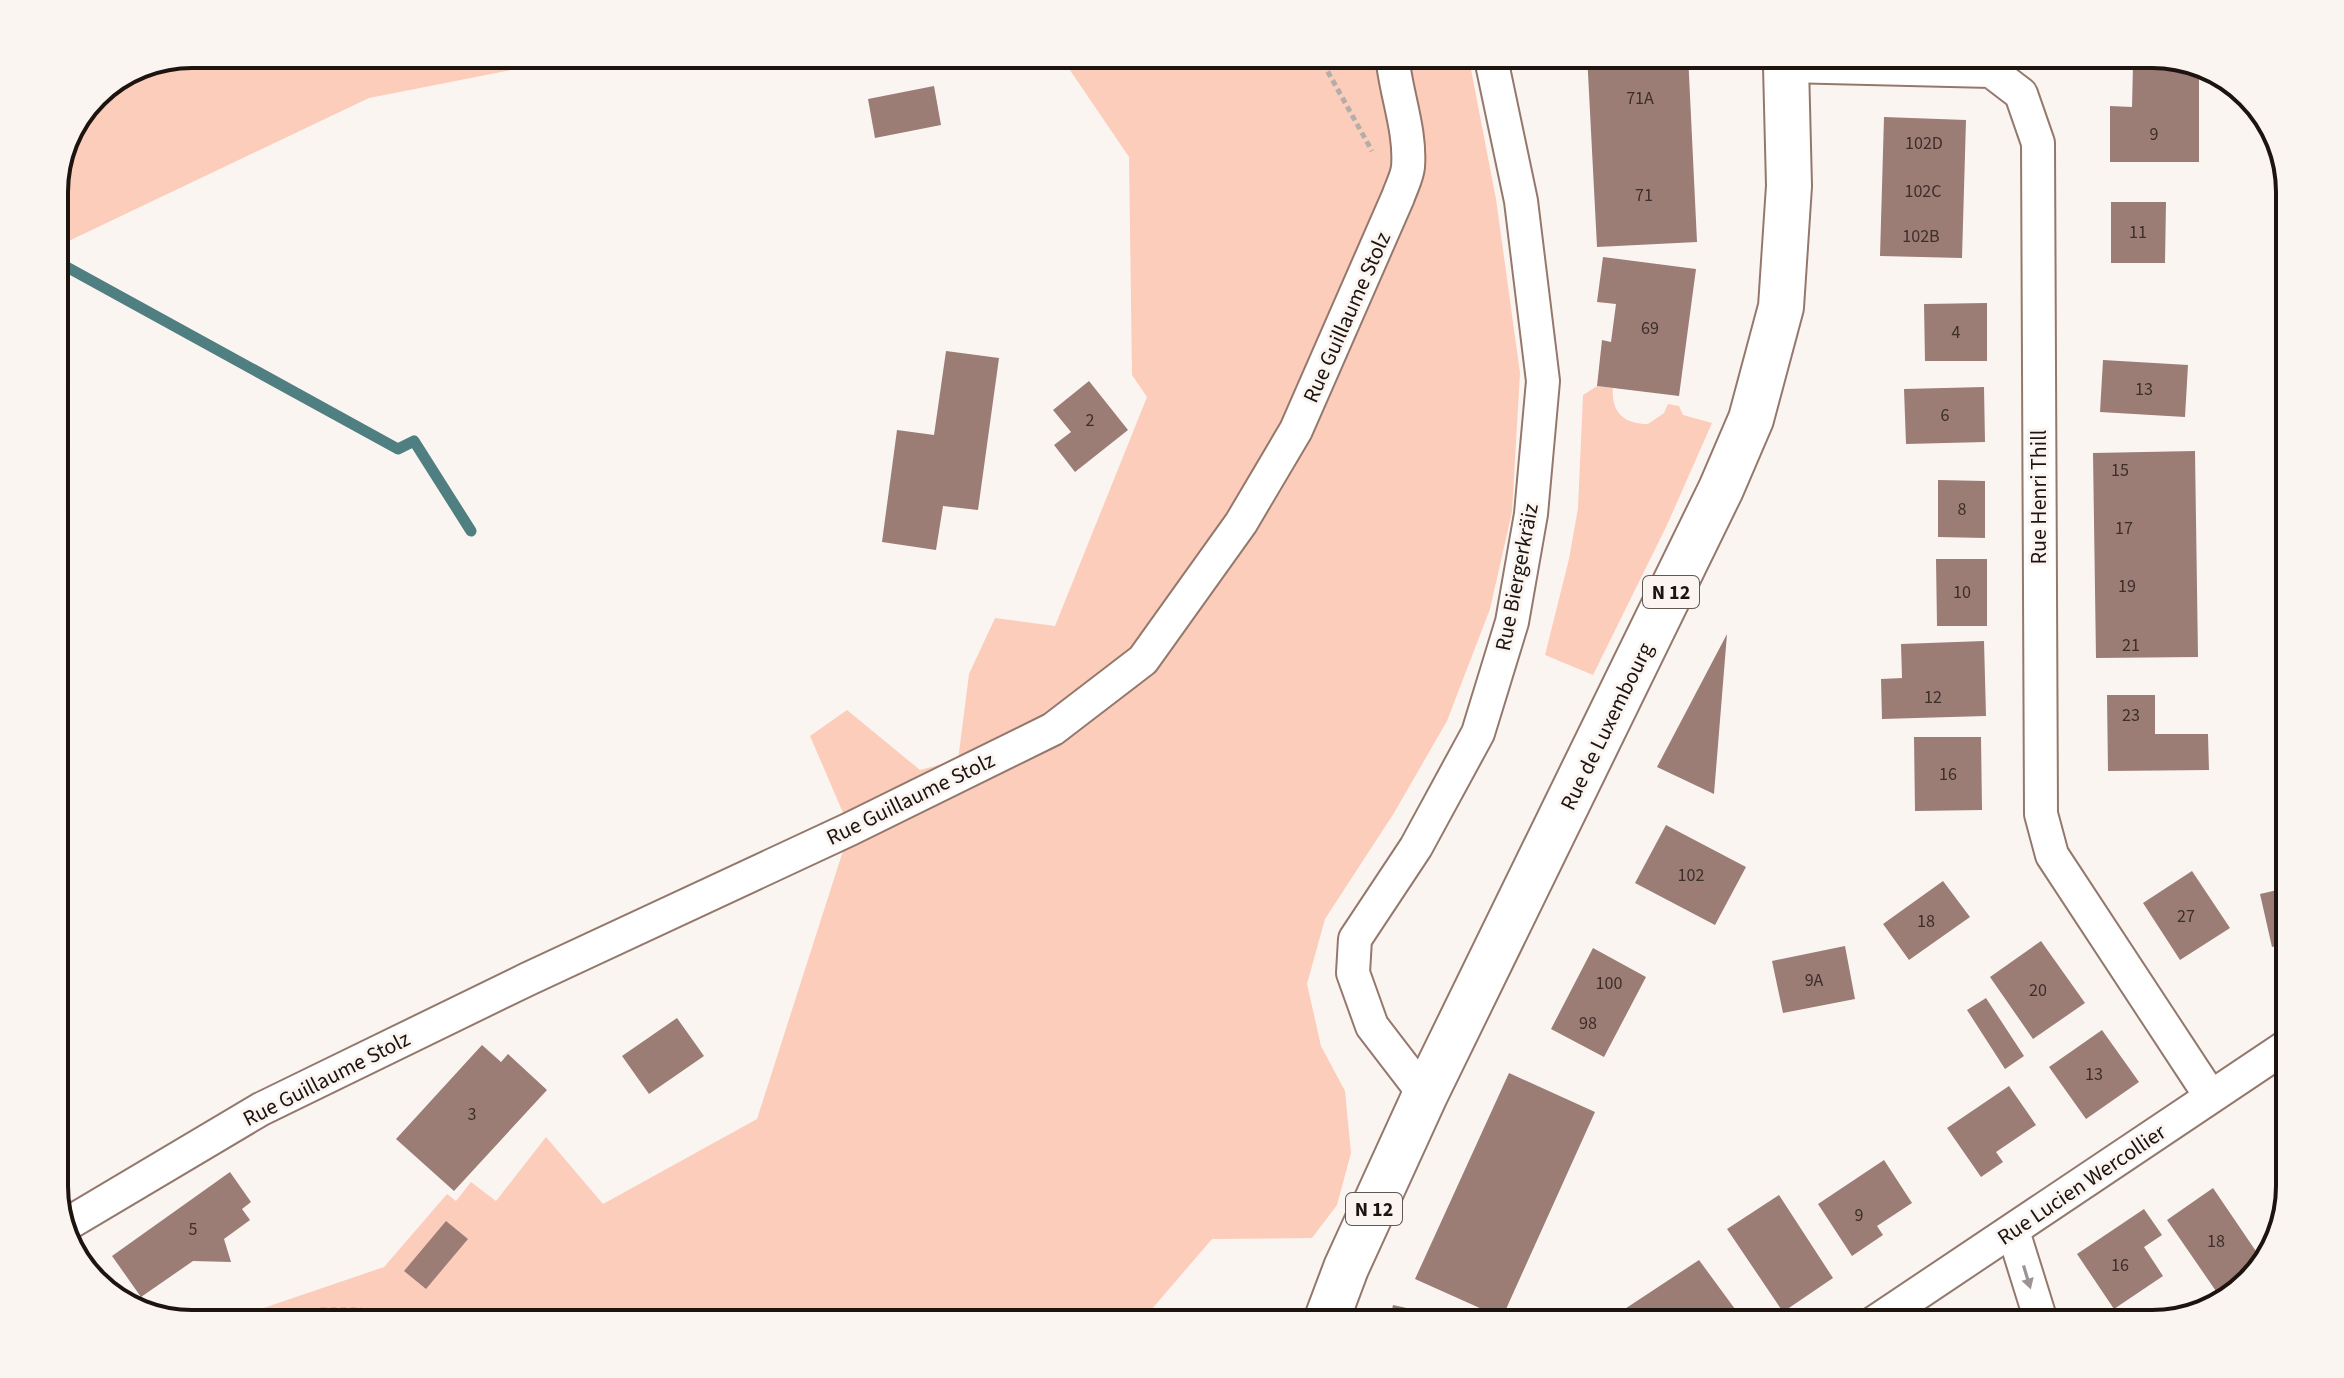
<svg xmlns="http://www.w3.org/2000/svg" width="2344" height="1378" viewBox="0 0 2344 1378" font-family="'Source Sans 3',sans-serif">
<rect width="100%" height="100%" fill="#fbf5f2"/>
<path fill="#fccdbb" d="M192,54H592L369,98L54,248V184L95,94L140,64Z
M1059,54H1468L1496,199L1520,373L1512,512L1490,609L1447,721L1394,813L1325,919L1307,984L1321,1046L1345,1091L1351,1153L1337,1205L1312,1238L1212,1239L1139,1324H217L384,1267L447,1194L456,1201L471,1182L496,1201L546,1137L603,1204L757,1119L850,829L810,736L847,710L920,770L958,760L969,674L995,618L1055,626L1147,397L1132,375L1129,157Z
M1597,386L1613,388C1611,412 1624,424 1648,424L1664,413L1668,404L1679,406L1683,415L1712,423L1667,525L1593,675L1545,655L1569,559L1578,508L1583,395Z"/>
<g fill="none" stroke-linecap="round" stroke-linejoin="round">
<path stroke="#507f81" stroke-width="11" d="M54,260L398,449L414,441L471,531"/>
</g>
<path fill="#9b7d76" d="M1587,54H1688L1697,242L1597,247Z
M2133,64L2199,67V162H2110V106L2132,107Z
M934,86L941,125L875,138L868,99Z
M1884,117L1966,120L1962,258L1880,256Z
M2111,202H2166L2165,263H2111Z
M1603,257L1696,269L1679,396L1597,386L1602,340L1611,342L1616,304L1597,302Z
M1987,303V361H1925L1924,304Z
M946,351L999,358L978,510L943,506L936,550L882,542L897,430L934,435Z
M2103,360L2188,365L2185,417L2100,412Z
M1089,381L1128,430L1075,472L1054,445L1071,432L1053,410Z
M1984,387L1985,442L1906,444L1904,389Z
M2195,451L2198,657L2096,658L2093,453Z
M1938,480L1985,481V538L1938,537Z
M2281,524H2290V635H2279Z
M1936,559H1987V626H1937Z
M1727,634L1714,794L1657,767Z
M1984,641L1986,716L1882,719L1881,679L1902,678L1901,644Z
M2107,695H2155V734H2208L2209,770L2108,771Z
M1914,737H1981L1982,810L1915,811Z
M1666,825L1746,867L1715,925L1635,883Z
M2192,871L2230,928L2180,960L2143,903Z
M1943,881L1970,917L1909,960L1883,924Z
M2290,887V942L2272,947L2260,894Z
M2041,941L2085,1003L2033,1039L1990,977Z
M1845,946L1855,999L1783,1013L1772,961Z
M1593,948L1646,977L1604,1057L1551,1029Z
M1986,998L2024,1056L2005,1069L1967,1010Z
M677,1018L704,1056L649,1094L622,1056Z
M2102,1030L2139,1082L2086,1119L2049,1067Z
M482,1045L501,1062L508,1054L547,1090L454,1191L396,1139Z
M1509,1073L1595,1112L1502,1318L1415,1279Z
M2009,1086L2036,1125L1996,1152L2003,1162L1981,1177L1947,1128Z
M1884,1160L1912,1203L1877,1226L1883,1235L1852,1256L1818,1204Z
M230,1172L251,1202L242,1209L250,1220L224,1239L231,1262L193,1261L141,1297L112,1256Z
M2213,1188L2264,1263L2229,1298L2223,1290L2218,1294L2167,1220Z
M1779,1195L1833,1278L1783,1312L1727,1229Z
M2144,1209L2162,1235L2144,1247L2163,1276L2114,1309L2077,1254Z
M446,1221L468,1239L426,1289L404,1271Z
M1699,1260L1746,1324H1602Z
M1393,1305L1475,1323V1324H1389Z"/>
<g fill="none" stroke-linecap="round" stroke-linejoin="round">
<g stroke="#94786c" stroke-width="36">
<path id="street" d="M1786,66L1991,71L2021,94L2038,143L2041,814L2052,855L2211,1097
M1425,1095L1372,1026L1353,973L1355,939L1416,847L1478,733L1512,622L1531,514L1543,381L1521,201L1490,54
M64,1226L261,1109L528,979L850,829L1053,729L1143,660L1241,523L1296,430L1398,197C1401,188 1407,177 1408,167C1411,129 1395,92 1392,54
M2013,1231L2042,1324
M1872,1324L2290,1044"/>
</g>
<g stroke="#94786c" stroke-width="48">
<path id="primary" d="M1325,1324L1346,1268L1425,1095L1721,489L1751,419L1781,307L1789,186L1786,66L1784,54"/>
</g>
<path stroke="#b4ada9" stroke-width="5" stroke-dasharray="6 4" stroke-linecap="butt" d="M1318,54L1372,151
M283,1324L321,1310H361L383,1324"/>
<use href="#street" stroke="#fff" stroke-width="32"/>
<use href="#primary" stroke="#fff" stroke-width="44"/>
</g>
<defs><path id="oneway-solid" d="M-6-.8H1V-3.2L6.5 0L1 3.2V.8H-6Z" transform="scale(2)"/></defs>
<use fill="#9a9593" href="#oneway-solid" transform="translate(2027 1277) rotate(73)"/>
<g text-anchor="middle" stroke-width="6" stroke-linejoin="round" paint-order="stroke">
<g font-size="18" fill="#3d2e29">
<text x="1640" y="104">71A</text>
<text x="2154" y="140">9</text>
<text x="1924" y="149">102D</text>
<text x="1923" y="197">102C</text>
<text x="1644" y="201">71</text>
<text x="2138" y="238">11</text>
<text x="1921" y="242">102B</text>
<text x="1650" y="334">69</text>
<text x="1956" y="338">4</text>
<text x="2144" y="395">13</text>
<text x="1945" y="421">6</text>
<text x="1090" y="426">2</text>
<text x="2120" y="476">15</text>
<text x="1962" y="515">8</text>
<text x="2124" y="534">17</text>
<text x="2127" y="592">19</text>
<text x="1962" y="598">10</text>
<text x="2131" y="651">21</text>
<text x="1933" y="703">12</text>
<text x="2131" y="721">23</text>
<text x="1948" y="780">16</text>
<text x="1691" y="881">102</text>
<text x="2186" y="922">27</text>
<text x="1926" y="927">18</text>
<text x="1814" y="986">9A</text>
<text x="1609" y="989">100</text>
<text x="2038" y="996">20</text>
<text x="1588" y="1029">98</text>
<text x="2094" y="1080">13</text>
<text x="472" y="1120">3</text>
<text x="1859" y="1221">9</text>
<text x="193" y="1235">5</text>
<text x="2216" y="1247">18</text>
<text x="2120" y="1271">16</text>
</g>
<g fill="#fbf5f2" stroke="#605853" stroke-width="2">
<rect x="1643" y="576" width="56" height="32" rx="6"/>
<rect x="1346" y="1193" width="56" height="32" rx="6"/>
</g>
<g font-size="20" font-weight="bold" fill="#1e140f">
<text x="1671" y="599">N 12</text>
<text x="1374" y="1216">N 12</text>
</g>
<g font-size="22" fill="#1e140f" stroke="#fbf5f2">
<text transform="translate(1346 317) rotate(-66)" y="8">Rue Guillaume Stolz</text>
<text transform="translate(2038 497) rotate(-90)" y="8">Rue Henri Thill</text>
<text transform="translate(1516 577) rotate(-79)" y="8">Rue Biergerkräiz</text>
<text transform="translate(1606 726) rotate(-64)" y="8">Rue de Luxembourg</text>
<text transform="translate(910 798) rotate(-26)" y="8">Rue Guillaume Stolz</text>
<text transform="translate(326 1078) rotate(-27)" y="8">Rue Guillaume Stolz</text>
<text transform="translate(2081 1184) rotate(-34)" y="8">Rue Lucien Wercollier</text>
</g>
</g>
<path d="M0 0H2344V1378H0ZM192 68H2152A124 124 0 0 1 2276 192V1186A124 124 0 0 1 2152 1310H192A124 124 0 0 1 68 1186V192A124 124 0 0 1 192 68Z" fill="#fbf5f2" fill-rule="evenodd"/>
<path fill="none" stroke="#1e140f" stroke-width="4" d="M192 68H2152A124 124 0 0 1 2276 192V1186A124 124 0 0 1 2152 1310H192A124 124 0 0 1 68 1186V192A124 124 0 0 1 192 68Z"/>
</svg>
